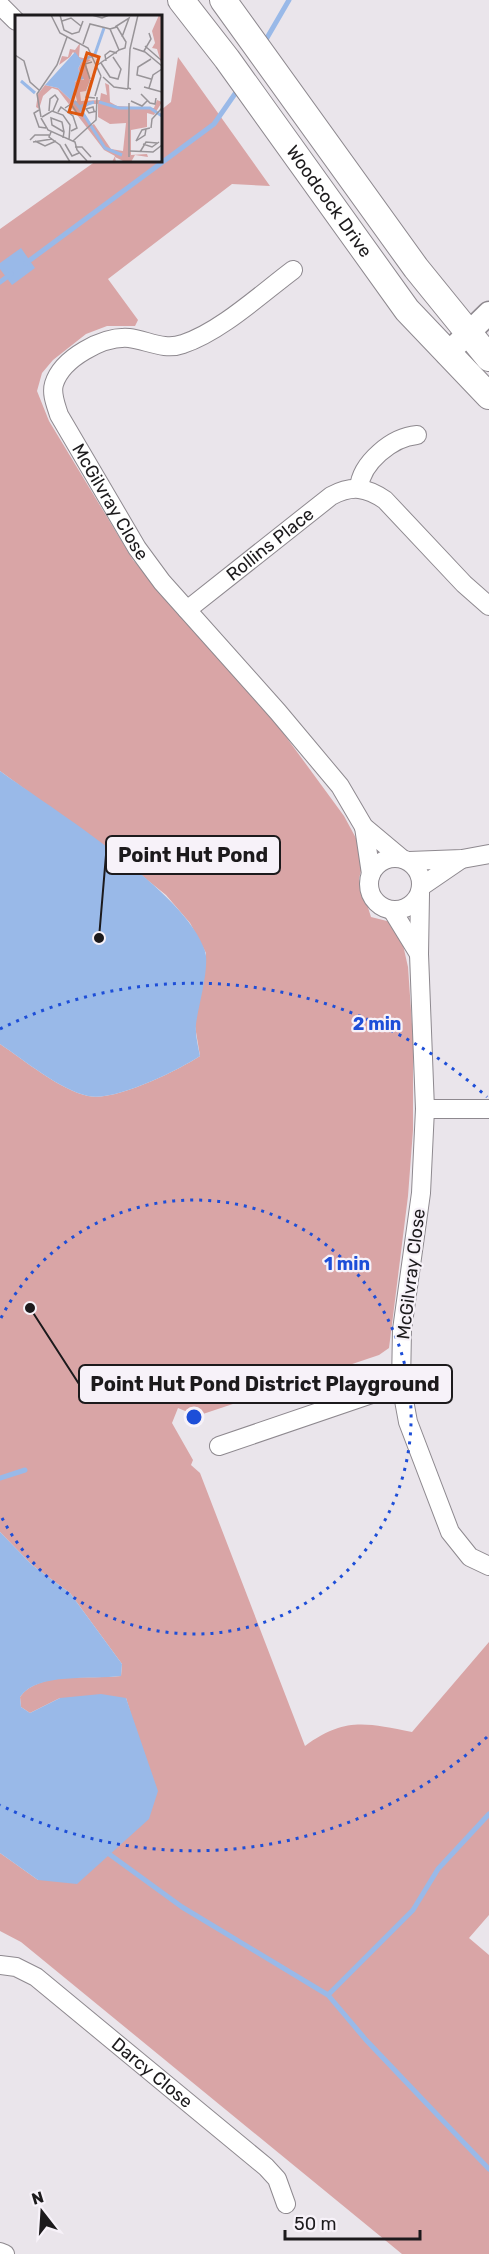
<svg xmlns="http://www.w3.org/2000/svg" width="489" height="2254" viewBox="0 0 489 2254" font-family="Rubik,sans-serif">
<rect width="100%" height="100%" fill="#eae5eb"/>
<path fill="#d9a5a6" d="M178,57L270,186L232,184L108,279L138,320L135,326H107L86,334L53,360L42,373L37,391L49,421L133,560L270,715L344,816L357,840L363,862L359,879L371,917L391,922L401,936L408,967L413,1039V1130L408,1196L389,1348L379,1355L197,1416L178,1408L172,1423L193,1460L191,1465L200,1473L305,1746C345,1717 365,1723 412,1732L489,1642V1915L469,1938L489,1955V2254H402L21,1942L0,1931V1853L38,1880L136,1731L126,1698H60L30,1713L21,1707L20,1697C39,1670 91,1680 121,1676L122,1664L70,1593L32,1565L0,1532V1044C24,1060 60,1090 88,1096C114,1102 177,1071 200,1056L195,1026L206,953L190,923L166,895L130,866L0,771V229L96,161L160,160L161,110L171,102Z"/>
<path fill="#99b9e8" d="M21,248L35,268L12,285L0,269V263Z
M0,771C52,809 187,892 205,951C210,967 198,1007 196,1024C195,1034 198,1046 200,1056C177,1071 114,1102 88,1096C60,1090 24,1060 0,1044Z
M0,1532L32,1565L70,1593L122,1664L121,1676C92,1680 37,1672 20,1697L21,1707L30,1713L60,1698L101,1694L126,1698L158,1791L149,1819L77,1884L38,1880L0,1853Z"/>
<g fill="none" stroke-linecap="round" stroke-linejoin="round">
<path stroke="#99b9e8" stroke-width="5" d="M264,43L289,0
M26,263L214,124L239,88
M0,282L11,274
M0,1478L25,1470
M105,1851L182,1907L328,1995L413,1910L438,1869L489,1814
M328,1995L366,2040L489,2169"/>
<g stroke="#8e898f" stroke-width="20">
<g id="minor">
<path d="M0,5L16,21"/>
<path id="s1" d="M293,270C261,294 220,332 183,344C164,351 147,340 129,338C103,336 62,358 54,384C51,394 56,405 59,415L137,548L162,582L278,712L340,786L364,827L401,858"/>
<path d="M359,488C361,463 392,437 417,435"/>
<path id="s2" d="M187,610L331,496C352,485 366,487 385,500L464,584L489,606"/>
<path d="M364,827L371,874"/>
<circle cx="395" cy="884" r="26"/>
<path d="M409,861L462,859L489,854"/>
<path d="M422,886L460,860"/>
<path d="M420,894L419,954L425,1109L421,1193L402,1330L401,1384L408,1422L450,1532L470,1557L489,1566"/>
<path d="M392,910L419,954"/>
<path d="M425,1109H489"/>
<path d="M219,1446L401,1384"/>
<path id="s3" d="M0,1965L16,1967L36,1977L266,2167L277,2179L286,2204"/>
<path d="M0,2252L5,2254"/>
</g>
</g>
<g stroke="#8e898f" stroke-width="25">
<path id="tertiary" d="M447,354L489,313"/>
</g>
<g stroke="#8e898f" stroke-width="28">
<g id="secondary">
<path id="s4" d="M181,0L227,59L407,310L489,396"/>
<path d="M223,0L416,268L489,358"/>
</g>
</g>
<use href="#minor" stroke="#fff" stroke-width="18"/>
<use href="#tertiary" stroke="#fff" stroke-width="22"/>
<use href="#secondary" stroke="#fff" stroke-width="26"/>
</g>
<g fill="none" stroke="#1d4ed8" stroke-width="3" stroke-dasharray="3 6">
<path d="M1 1318A217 217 0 1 1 1 1516"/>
<path d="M487 1737A434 434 0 0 1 0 1805M0 1029A434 434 0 0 1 487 1097"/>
</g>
<g text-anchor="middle" stroke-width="4.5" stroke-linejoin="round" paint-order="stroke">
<g font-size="18" fill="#1c1a1c" stroke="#f7f2f9">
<text dy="6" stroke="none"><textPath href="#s4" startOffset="250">Woodcock Drive</textPath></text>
<text dy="6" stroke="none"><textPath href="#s1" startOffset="414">McGilvray Close</textPath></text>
<text dy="6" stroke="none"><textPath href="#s2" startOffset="106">Rollins Place</textPath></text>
<text transform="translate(411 1274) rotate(-83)" y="6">McGilvray Close</text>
<text dy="6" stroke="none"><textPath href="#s3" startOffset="189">Darcy Close</textPath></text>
</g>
</g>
<g transform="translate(15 15)">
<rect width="147" height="147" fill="#eae5eb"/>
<path d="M144,0H147V51L142,34L137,33L140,28L137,16ZM65,28L64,42L76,45L71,48L75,65L71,76L65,77L66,86L85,85L86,78L92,80L90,68L94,70L95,87L102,91L139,93L142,85L147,87L139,100L132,98V112L116,115V140L132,139L133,142L120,140L116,147H110L100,142L101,147H97L100,141L89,135L43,75L37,73L28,81L24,94L21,92L23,79L30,70L43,73L58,87L62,86L58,70L62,64L69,65L63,54L67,46L58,37L55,42L44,50L47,41L53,42L55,34L60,35ZM74,89H83V102L95,109L111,108L108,136L96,134L79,109L75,111L68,96Z" fill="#d9a5a6" fill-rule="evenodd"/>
<path d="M60,37L67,46L63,54L69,64L60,66L59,88L43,73L30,70Z" fill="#99b9e8"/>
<path fill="none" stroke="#99b9e8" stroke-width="3" d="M67,46L80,39L89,13M6,66L20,78M59,86L64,92L79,87M84,87L104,93H135L147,101M64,92L90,133L107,140"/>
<path fill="none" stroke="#989498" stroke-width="1.5" d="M36,0L45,18L73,33L86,61M45,0L49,15L57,19L64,17L68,6M77,0L87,3L94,0M47,6L56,3L66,11M100,12L114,3L107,22M95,14L102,12L111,27L110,33L104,35M68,29L75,9L95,14L104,35L81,51M130,31L146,45M118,33L130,37L147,51M129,36L136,24L134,18M0,40L9,46L15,67L24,75M91,46L90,40L95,36L102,38M86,48L95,62L103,64L106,54L98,42M88,62L99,72L113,74M75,64L70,49L77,47M136,64L122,60L123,52L136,44M76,65L71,82L80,83M129,72L147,77M134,73L138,60L147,54M116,74L113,73L115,34L123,0M126,79L135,88L140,89L141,83M80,81L86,61M116,86L127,91L132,86M50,93L56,89L62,98M24,95L19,98L24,112L31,113M34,96L35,84L40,80L43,84L38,96M79,96L78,92L71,94L74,98L82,96M43,97L46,92L58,101L62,113L56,116M26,102L22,79L42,50L52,22M27,102L37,96L48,100L55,110L54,125M26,103L33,115L60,127L62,135L72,146M136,113L137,104L147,93M131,114L130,120L121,126L127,115L135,113M36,117L34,122L45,130L55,147M48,123L49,117L37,110L36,103L47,107L49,117M15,125L20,120H34M20,126L30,131L41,126M58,126L81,105L82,82M18,127L37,124M50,129L57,141L64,138M128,129L137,132L144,127M60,132H67L76,142M115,136L138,137L147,130M125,137L131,127L142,128M114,142V88"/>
<path fill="#de560d" fill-opacity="0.15" stroke="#de560d" stroke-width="3" d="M72,38L84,42L67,100L54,97Z"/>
<rect width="147" height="147" fill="none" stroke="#1c1a1c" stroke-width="3"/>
</g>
<circle cx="194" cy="1417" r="9" fill="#1d4ed8" stroke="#f7f2f9" stroke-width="3"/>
<g font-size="18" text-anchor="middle" font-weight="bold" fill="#1d4ed8" stroke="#f7f2f9" stroke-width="4.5" stroke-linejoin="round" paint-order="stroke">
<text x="377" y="1030">2 min</text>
<text x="347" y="1270">1 min</text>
</g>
<path fill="none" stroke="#1c1a1c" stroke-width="2" d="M99 938L106 855M30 1308L79 1384"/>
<g fill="#1c1a1c" stroke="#f7f2f9" stroke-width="2">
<circle cx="99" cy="938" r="6"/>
<circle cx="30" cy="1308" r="6"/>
</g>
<g fill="#f7f2f9" stroke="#1c1a1c" stroke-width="2">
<rect x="106" y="836" width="174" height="38" rx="6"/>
<rect x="79" y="1365" width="373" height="38" rx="6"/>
</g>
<g font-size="20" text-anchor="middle" font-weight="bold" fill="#1c1a1c">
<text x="193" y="862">Point Hut Pond</text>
<text x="265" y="1391">Point Hut Pond District Playground</text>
</g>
<g transform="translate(42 2212) rotate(343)" stroke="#f7f2f9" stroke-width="4.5" paint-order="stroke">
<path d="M0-4.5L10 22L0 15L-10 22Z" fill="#1c1a1c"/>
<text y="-9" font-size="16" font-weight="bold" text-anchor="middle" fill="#1c1a1c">N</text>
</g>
<path d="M285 2230v9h135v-9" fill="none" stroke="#1c1a1c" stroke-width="3"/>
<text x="294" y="2230" font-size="18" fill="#1c1a1c" stroke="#f7f2f9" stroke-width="4.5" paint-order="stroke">50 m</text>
</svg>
